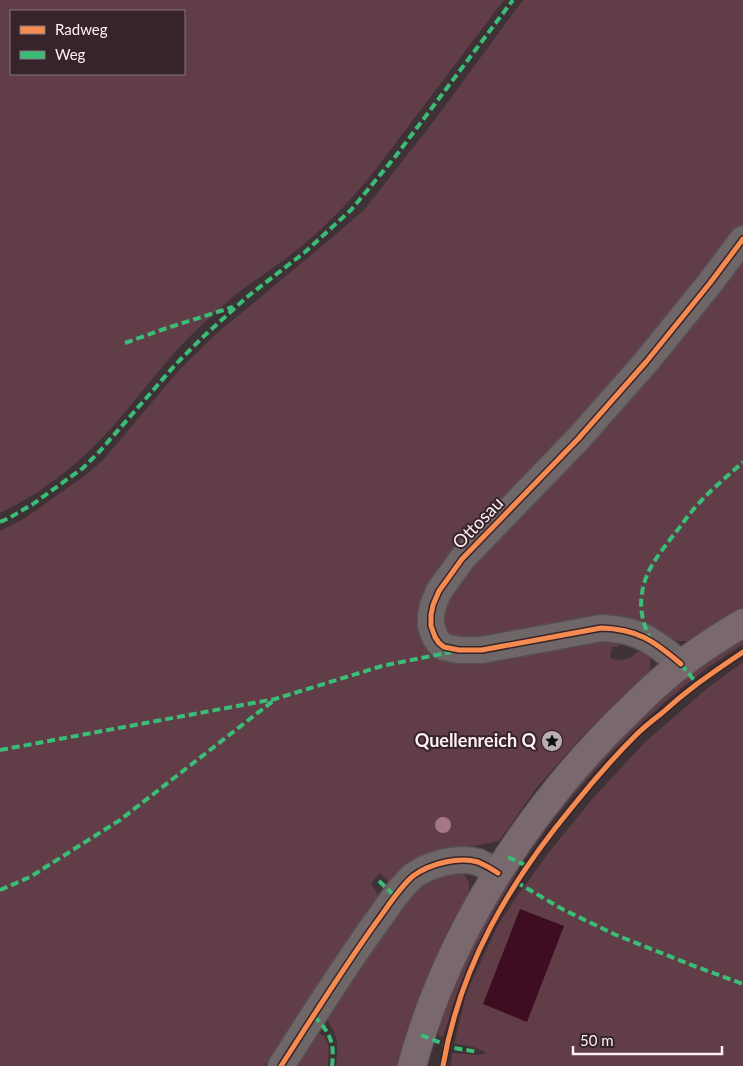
<svg xmlns="http://www.w3.org/2000/svg" width="743" height="1066" viewBox="0 0 743 1066" font-family="Lato,sans-serif">
<rect width="100%" height="100%" fill="#3e3236"/>
<path fill="#613d48" fill-rule="evenodd" d="M0,0H504L372,174C352,199 329,223 304,244C282,263 257,278 234,296C220,308 206,321 192,334C160,366 134,404 103,437C74,468 38,495 0,513ZM11,11H184V74H11Z
M523,0H743V607L703,633L688,641H678L666,638L619,640V647H612L610,658C615,659 622,661 626,659C636,657 637,647 648,653C653,663 650,672 644,680L589,729L537,787L499,841L437,853L390,883L380,873L371,883L379,897L264,1066H0V531L25,518L87,474L104,459L180,369L216,334L329,240L364,210L433,122Z
M743,635V644C729,654 715,662 702,672C634,724 573,788 526,858L523,860L521,859L583,774L664,695L701,665Z
M743,662V1066H451L452,1053L478,1055L487,1053C477,1047 466,1045 454,1044L467,991L498,925L515,899L549,852L594,797L646,741L709,687Z
M518,865L519,866L518,871C495,911 470,954 455,999C451,1011 448,1023 443,1036L439,1037L438,1033L450,994L479,929Z
M461,873C468,877 470,883 469,892L399,1066H336C337,1054 339,1043 334,1032C332,1027 328,1023 327,1017L402,902L435,874Z
M316,1032C318,1033 322,1034 324,1036C331,1043 328,1057 328,1066H289Z"/>
<path fill="#3f0d22" d="M520,909L564,926L527,1022L483,1004Z"/>
<g fill="none" stroke-linecap="round" stroke-linejoin="round">
<g stroke="#584e52" stroke-width="29">
<path id="minor" d="M681,664C654,641 638,629 601,628L482,650H459L444,647L439,643L435,637L431,626V615L433,605L439,591L462,559L578,439L646,362L710,283L743,239
M281,1066C312,1018 342,970 375,924C387,908 398,889 413,876C429,864 459,856 478,862C485,865 492,869 498,873"/>
</g>
<g stroke="#584e52" stroke-width="30">
<path id="major" d="M412,1066C448,932 532,803 632,708C648,692 665,676 683,663C702,648 723,635 743,623"/>
</g>
<use href="#minor" stroke="#6f6668" stroke-width="26"/>
<use href="#major" stroke="#79686e" stroke-width="28"/>
<path stroke="#3abd76" stroke-width="4" stroke-dasharray="8 4" stroke-linecap="butt" d="M125,343L164,329L233,307
M0,522L9,518L33,504L83,468L100,451L176,364L203,337L247,297L305,252L351,210L395,157L513,0
M651,641C644,626 639,611 642,593C645,571 659,554 672,537C682,525 690,512 701,501C714,487 729,475 743,462
M681,664L697,684
M0,750L275,699L382,666L451,652
M508,857L527,866
M379,881L395,896
M516,882L564,910L616,935L689,964L743,984
M0,890L30,877L120,820L273,701
M314,1016C330,1033 335,1042 332,1066
M421,1035L454,1048L478,1052"/>
<g stroke="#37242a" stroke-width="8">
<path id="cycleway" d="M681,664C654,641 638,629 601,628L482,650H459L444,647L439,643L435,637L431,626V615L433,605L439,591L462,559L578,439L646,362L710,283L743,239
M281,1066C312,1018 342,970 375,924C387,908 398,889 413,876C429,864 459,856 478,862C485,865 492,869 498,873
M443,1066C460,966 509,883 573,806C593,781 614,757 636,735C644,727 653,720 662,713C673,703 685,693 697,684C712,673 728,662 743,652"/>
</g>
<use href="#cycleway" stroke="#f68b52" stroke-width="5"/>
</g>
<circle fill="#a57684" cx="443" cy="825" r="8"/>
<defs>
<g id="sight-disc" transform="scale(1.125)"><circle r="9.5" fill="#baaeb2" stroke="#37242a"/><path d="M0-6L1.8-2.2L6-1.7L2.9 1.2L3.7 5.4L0 3.3L-3.7 5.4L-2.9 1.2L-6-1.7L-1.8-2.2Z" fill="#111"/></g>
</defs>
<g fill-rule="evenodd">
<use href="#sight-disc" x="552" y="741"/>
</g>
<g text-anchor="middle" stroke-width="4" stroke-linejoin="round" paint-order="stroke">
<g font-size="18" fill="#fdf0f4" stroke="#37242a">
<text transform="translate(478 523) rotate(-46)" y="6">Ottosau</text>
</g>
<g font-size="18" font-weight="bold" fill="#fdf0f4" stroke="#37242a" text-anchor="end">
<text x="536" y="747">Quellenreich Q</text>
</g>
</g>
<rect x="10" y="10" width="175" height="65" fill="#37242a" stroke="#86767b"/>
<rect x="20" y="26" width="25" height="8" fill="#f68b52" stroke="#86767b"/>
<text x="55" y="35" font-size="15" fill="#fdf0f4">Radweg</text>
<rect x="20" y="51" width="25" height="8" fill="#3abd76" stroke="#86767b"/>
<text x="55" y="60" font-size="15" fill="#fdf0f4">Weg</text>
<path d="M573 1046v8h149v-8" fill="none" stroke="#fdf0f4" stroke-width="2.5"/>
<text x="580" y="1046" font-size="15" fill="#fdf0f4" stroke="#37242a" stroke-width="4" paint-order="stroke">50 m</text>
</svg>
